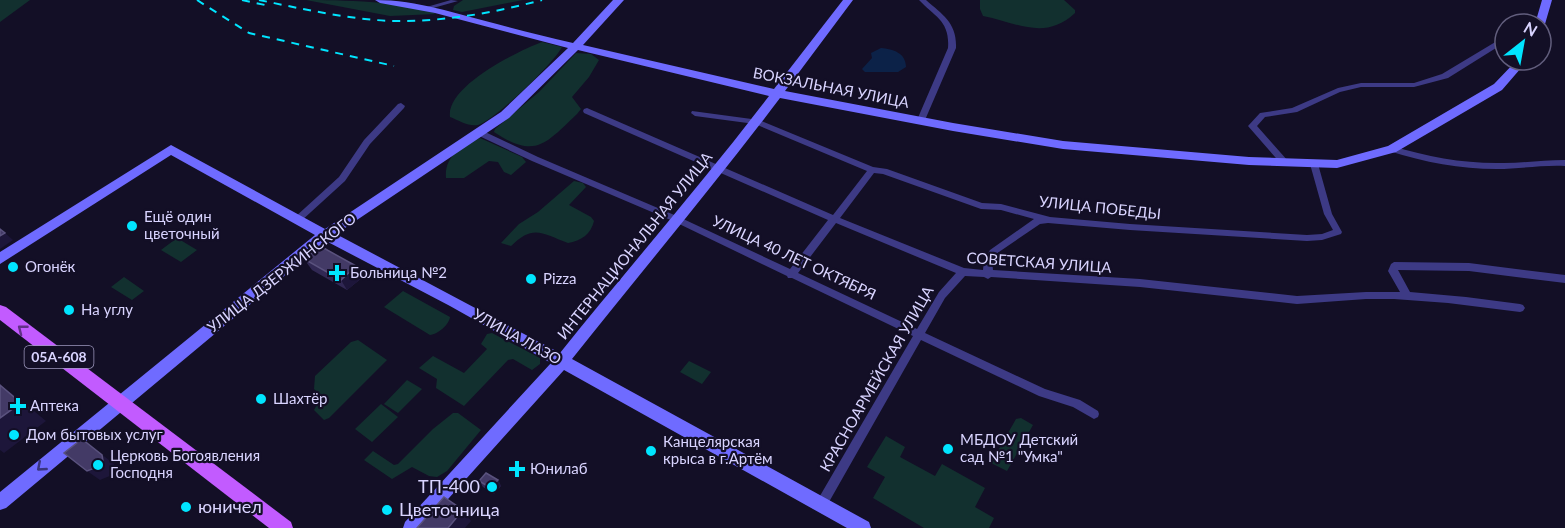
<svg xmlns="http://www.w3.org/2000/svg" width="1565" height="528" viewBox="0 0 1565 528" font-family="Lato,sans-serif">
<rect width="100%" height="100%" fill="#130f26"/>
<path fill="#12302f" d="M0,0H30L0,22Z
M306,0C335,0 412,1 436,14L390,16Z
M463,0H523L462,12L453,10L454,6Z
M980,0H1064L1075,10V13C1045,41 1018,23 983,16L980,9Z
M542,42L562,47C554,63 495,120 478,125C469,127 458,120 450,117C446,86 518,51 542,42Z
M576,53L591,54L599,60L589,77L572,97L581,109L577,114C546,143 536,160 494,132L495,129L539,92Z
M480,138L522,157L526,162L511,175L504,172L498,162L489,161L464,178H446C444,157 462,144 480,138Z
M574,181L583,183L586,187L569,205L591,217L594,221C591,234 581,241 568,243C542,233 533,224 511,246L501,243L519,224L538,212Z
M177,238L197,250L181,262L161,250Z
M124,277L144,291L132,300L111,287Z
M403,291L450,317C449,325 438,334 430,335L384,307Z
M492,333L540,358V364L532,370L513,359L508,360L464,406L436,388L437,379L419,368L433,356L464,373L487,349L481,344L487,334Z
M358,340L387,360L329,418L324,420L314,410L322,396L314,389L315,376L351,342Z
M689,361L711,372L702,384L680,372Z
M407,380L422,389L398,413L384,404Z
M381,404L398,417L372,442L355,429Z
M453,413H458L481,430L447,471L437,477L429,476L412,467L392,479L364,460L373,451L394,465L398,464L433,429Z
M1021,418L1033,425L1007,471L991,463L1016,419Z
M886,436L905,447L900,457L935,476L942,464L985,488L975,507L994,518L989,528H924L873,498L885,477L867,467Z"/>
<path fill="#0c2248" d="M881,48C893,49 906,53 906,67L898,72H865L862,69L872,58L871,53Z"/>
<g fill="none" stroke-linecap="round" stroke-linejoin="round">
<path fill="#3d3a85" fill-rule="evenodd" d="M451,0L458,1L426,10L423,8Z
M919,0H926C943,15 957,23 956,48L925,120L921,123L917,120L948,48C950,21 935,17 919,0Z
M1497,41H1500L1504,43L1448,78L1414,87H1361L1340,92L1297,112L1265,117L1257,126L1288,161L1289,163L1288,165H1282L1248,126L1260,113L1292,108L1338,88L1361,83H1414L1442,74Z
M401,103L405,106L404,108L370,144L345,181L300,222H294L293,220L294,218L339,177L364,140L398,104Z
M587,108L833,215L867,171L755,124L695,116L691,113L692,111L759,120L873,167L887,169L982,203L1001,204L1050,217L1130,224L1307,235L1322,234L1333,230L1324,214L1310,164L1314,161L1318,164L1332,214L1342,232L1341,234L1322,240L1307,241L1130,230L1048,223L1040,224L996,254L992,260L993,270L1140,279L1297,296L1366,292H1400L1388,271L1391,264L1394,262L1469,263L1565,275V283L1469,271L1398,270L1410,292L1466,297L1520,304L1523,305L1525,308L1523,311L1520,312L1448,303L1394,299H1366L1297,304L1140,287L991,277L988,279L984,277L965,276L945,298L925,333L1045,389L1080,400L1098,411L1099,414L1098,417L1094,419L1073,407L1039,396L921,340L825,509L821,510L817,509L815,505L817,501L913,336L792,278H788L787,276L673,221L532,161L477,135L476,133L477,131H483L538,157L679,217L790,269L828,220L584,113L583,111L584,109ZM874,173L883,174L981,209L1001,210L1034,219L990,250L984,259L983,270L964,268L840,218ZM836,223L956,273L939,292L917,329L798,273Z
M1392,146C1429,157 1465,164 1504,163C1524,163 1544,160 1565,160V166C1545,165 1525,168 1504,169C1465,170 1427,163 1389,151L1388,149Z"/>
<path fill="#6f6bff" fill-rule="evenodd" d="M375,0C418,0 456,14 497,24C522,31 548,37 573,43L613,0H624L583,45L774,89L843,0H853L785,91L953,123L1063,141L1249,157L1337,160L1388,146L1494,84L1517,60H1528L1502,90L1396,152L1337,168L1249,165L1063,149L953,131L780,98C713,187 641,272 572,359L869,522L871,528H847L564,370L422,528H403L405,522L551,363L450,306L326,241L6,508L0,510V492L315,235L171,155L0,264V252L171,145L325,229L501,112L568,48L435,13L380,3ZM578,50L769,96C702,184 629,267 560,353L336,234L509,118Z
M1542,0H1552L1545,24L1541,27V24H1535Z"/>
<path fill="#c25bff" fill-rule="evenodd" d="M0,305L6,307L291,522L293,528H269L0,320Z"/>
<path stroke="#00e5ff" stroke-width="2" stroke-dasharray="8 7" stroke-linecap="butt" d="M197,0L249,33L394,66
M242,0L265,5
M259,0C303,9 347,19 391,21C443,22 493,13 542,0"/>
</g>
<path fill="#312854" d="M304,259L363,277L347,290L312,270Z
M498,480L501,486L494,494L483,487L479,481Z"/>
<path fill="#1d163a" d="M5,233L13,240L0,249V236Z
M356,266L363,277L347,290L341,280Z
M0,385L23,402L46,421L4,453L0,450Z
M82,439L114,464L115,470L112,475L100,480L87,471Z
M498,480L501,486L494,494L491,488Z
M463,510L471,521L465,528H448Z"/>
<path fill="#433a66" stroke="#5a527e" stroke-width="1.5" d="M0,229L5,233L0,236Z
M320,246L356,266L341,280L304,259Z
M0,385L21,403L0,418Z
M82,439L102,455L103,461L100,466L87,471L64,453Z
M486,473L498,480L491,488L479,481Z
M444,497L463,510L448,528H417Z"/>
<defs><path id="oneway-chevron" d="M-2-3.5L2.5 0L-2 3.5" fill="none" stroke-width="1.6" stroke-linecap="round" stroke-linejoin="round" transform="scale(1.5)"/></defs>
<use stroke="#623188" href="#oneway-chevron" transform="translate(22 329) rotate(-142)"/>
<use stroke="#38347d" href="#oneway-chevron" transform="translate(41 467) rotate(139)"/>
<g fill="#00e5ff" stroke="#130f26" stroke-width="2">
<circle cx="132" cy="226" r="6"/>
<circle cx="13" cy="267" r="6"/>
<path d="M334 264h6v6h6v6h-6v6h-6v-6h-6v-6h6z"/>
<circle cx="531" cy="279" r="6"/>
<circle cx="69" cy="310" r="6"/>
<circle cx="261" cy="399" r="6"/>
<path d="M15 397h6v6h6v6h-6v6h-6v-6h-6v-6h6z"/>
<circle cx="14" cy="435" r="6"/>
<circle cx="948" cy="449" r="6"/>
<circle cx="651" cy="451" r="6"/>
<circle cx="98" cy="465" r="6"/>
<path d="M514 460h6v6h6v6h-6v6h-6v-6h-6v-6h6z"/>
<circle cx="492" cy="487" r="6"/>
<circle cx="186" cy="507" r="6"/>
<circle cx="387" cy="510" r="6"/>
</g>
<g text-anchor="middle" stroke-width="4.5" stroke-linejoin="round" paint-order="stroke">
<rect fill="#130f26" stroke="#9e99be" stroke-width="1.5" x="24.5" y="346" width="69" height="22" rx="4.5"/>
<g font-size="14" font-weight="bold" fill="#d9d4ff">
<text x="59" y="362">05А-608</text>
</g>
<g font-size="15" fill="#d9d4ff" stroke="#130f26">
<text transform="translate(831 88) rotate(11)" y="5">ВОКЗАЛЬНАЯ УЛИЦА</text>
<text transform="translate(1100 208) rotate(6)" y="5">УЛИЦА ПОБЕДЫ</text>
<text transform="translate(635 246) rotate(-51)" y="5">ИНТЕРНАЦИОНАЛЬНАЯ УЛИЦА</text>
<text transform="translate(794 258) rotate(25)" y="5">УЛИЦА 40 ЛЕТ ОКТЯБРЯ</text>
<text transform="translate(1039 263) rotate(4)" y="5">СОВЕТСКАЯ УЛИЦА</text>
<text transform="translate(282 273) rotate(-38)" y="5">УЛИЦА ДЗЕРЖИНСКОГО</text>
<text transform="translate(517 337) rotate(29)" y="5">УЛИЦА ЛАЗО</text>
<text transform="translate(877 379) rotate(-60)" y="5">КРАСНОАРМЕЙСКАЯ УЛИЦА</text>
</g>
<g font-size="15" fill="#d9d4ff" stroke="#130f26" text-anchor="start">
<text x="144" y="222">Ещё один<tspan x="144" dy="17">цветочный</tspan></text>
<text x="25" y="272">Огонёк</text>
<text x="350" y="278">Больница №2</text>
<text x="543" y="284">Pizza</text>
<text x="81" y="315">На углу</text>
<text x="273" y="404">Шахтёр</text>
<text x="30" y="411">Аптека</text>
<text x="26" y="440">Дом бытовых услуг</text>
<text x="960" y="445">МБДОУ Детский<tspan x="960" dy="17">сад №1 "Умка"</tspan></text>
<text x="663" y="447">Канцелярская<tspan x="663" dy="17">крыса в г.Артём</tspan></text>
<text x="110" y="461">Церковь Богоявления<tspan x="110" dy="17">Господня</tspan></text>
<text x="530" y="474">Юнилаб</text>
</g>
<g font-size="18" fill="#d9d4ff" stroke="#130f26" text-anchor="start">
<text x="480" y="493" text-anchor="end">ТП-400</text>
<text x="198" y="513">юничел</text>
<text x="399" y="516">Цветочница</text>
</g>
</g>
<g transform="translate(1523 42) rotate(31)"><circle r="28" fill="#130f26" stroke="#625e7d" stroke-width="1.5"/>
<path d="M0-4.5L10 22L0 15L-10 22Z" fill="#00e5ff"/>
<text y="-9" font-size="16" font-weight="bold" text-anchor="middle" fill="#d9d4ff">N</text>
</g>
</svg>
